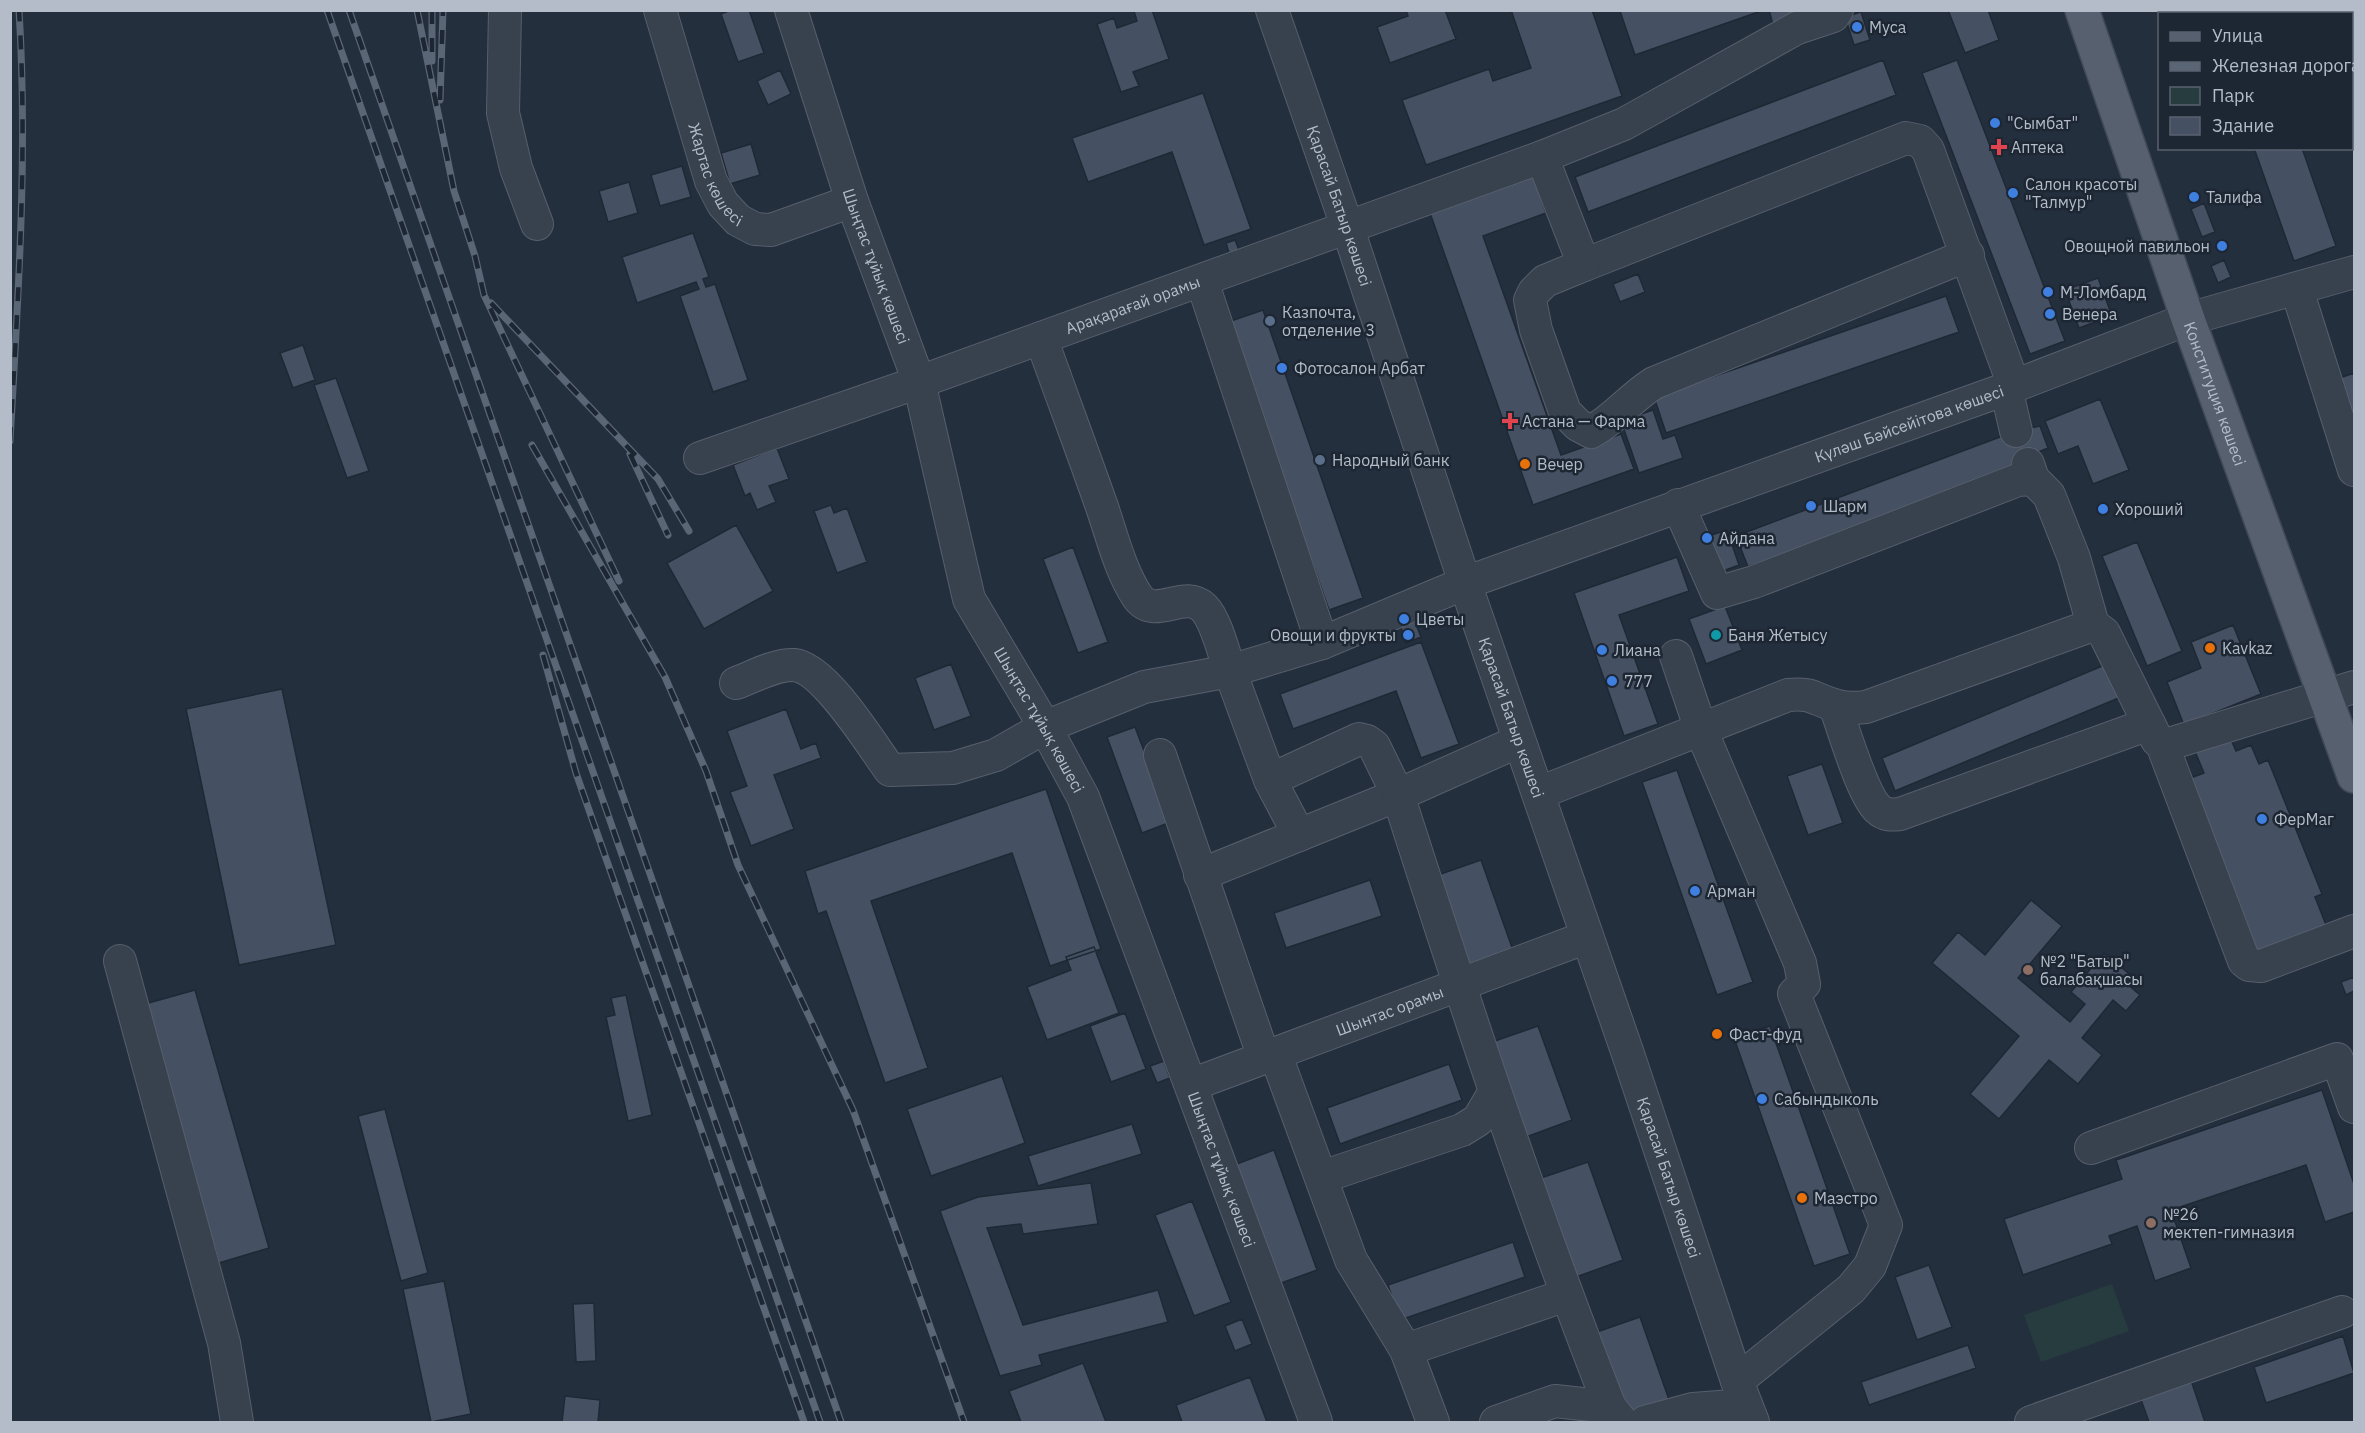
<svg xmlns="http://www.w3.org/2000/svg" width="2365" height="1433" viewBox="0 0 2365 1433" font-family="'IBM Plex Sans',sans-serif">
<rect width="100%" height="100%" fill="#242f3e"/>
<path fill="#263c3f" d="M2112,1284L2129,1331L2041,1362L2024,1315Z"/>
<path fill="#455162" stroke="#1f2835" stroke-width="1.5" d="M731,10H749L764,53L738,62L721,14Z
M1152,10L1169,59L1133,72L1139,86L1121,92L1097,24L1114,18L1117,28L1137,21L1134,11Z
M1406,10H1445L1456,39L1390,63L1377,27L1408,16Z
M1511,10H1592L1622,96L1426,165L1402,100L1489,69L1493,81L1531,68Z
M1622,10H1764L1635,55L1620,11Z
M1769,10H1816L1773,25Z
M1948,10H1988L1999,40L1965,53Z
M2206,10H2254L2255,14H2207Z
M1861,12L1870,40L1854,45L1845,17Z
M1883,60L1896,95L1588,212L1575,177Z
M1957,60L2065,341L2030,354L1922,73Z
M780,70L791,94L768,105L757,81Z
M1203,93L1251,229L1204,245L1172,152L1088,182L1072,138Z
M751,144L760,175L730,184L721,153Z
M2254,148H2302L2336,246L2294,261Z
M682,166L691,197L660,206L651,175Z
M1533,176L1546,213L1483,236L1561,455L1621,434L1634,469L1533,505L1430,213Z
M629,182L638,213L608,222L599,191Z
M2204,203L2215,232L2202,237L2191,209Z
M693,233L709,277L703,279L706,287L715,284L748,380L713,392L680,296L699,289L696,282L637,303L622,257Z
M1235,240L1239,250L1229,253L1226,243Z
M2224,260L2231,277L2218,283L2211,266Z
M1638,274L1645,292L1620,302L1613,284Z
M2098,278L2112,316L2079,328L2065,290Z
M1946,296L1959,332L1666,433L1654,397Z
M1263,310L1363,598L1329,610L1228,322Z
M303,345L315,380L293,388L280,353Z
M2354,373V439L2334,380Z
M336,378L369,471L347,478L314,385Z
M2100,399L2129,470L2093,484L2078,446L2058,454L2045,421Z
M1653,410L1663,439L1675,435L1683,458L1639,473L1621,421Z
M2040,426L2048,448L2031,455L2028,464L1748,567L1736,536L2016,431Z
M777,448L789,479L769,486L776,502L757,510L750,493L745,496L733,465Z
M831,505L834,513L847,508L867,562L837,573L814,511Z
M736,525L773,591L704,629L667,563Z
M1727,530L1739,565L1715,574L1702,538Z
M2137,542L2182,651L2147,666L2102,556Z
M1073,547L1108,642L1078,653L1043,559Z
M1677,557L1689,591L1619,615L1658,724L1624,736L1574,593Z
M1725,606L1742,650L1706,664L1689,619Z
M1411,612L1421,637L1406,643L1397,616Z
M2233,625L2261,694L2184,725L2167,682L2201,668L2191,642Z
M1421,642L1459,744L1421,758L1396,691L1293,729L1280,694Z
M951,664L971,716L934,730L915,678Z
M2107,664L2121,697L1895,791L1882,758Z
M282,689L336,945L239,965L186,709Z
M786,709L801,749L816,743L821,758L774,775L794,829L751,846L730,792L747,786L727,731Z
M1135,727L1171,822L1142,833L1107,737Z
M2229,735L2236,751L2251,745L2259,764L2268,760L2322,894L2315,897L2328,930L2256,958L2185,780L2204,773L2194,749Z
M1822,764L1843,823L1808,835L1787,776Z
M1677,770L1753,982L1717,995L1642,782Z
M1046,789L1101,949L1050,966L1012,853L871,901L928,1068L885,1083L826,911L818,914L805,871Z
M1481,860L1515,956L1469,972L1435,876Z
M1370,880L1382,916L1286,948L1274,913Z
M2031,900L2062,926L2018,978L2070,1022L2085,1004L2071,992L2104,953L2133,977L2127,984L2140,995L2126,1011L2113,1000L2082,1038L2102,1055L2078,1084L2049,1060L1999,1119L1970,1094L2019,1036L1932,963L1958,932L1985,955Z
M1094,947L1119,1013L1047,1040L1027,987L1071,970L1066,957Z
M2354,977V991L2346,995L2341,982Z
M195,990L269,1248L219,1263L145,1004Z
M626,995L652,1115L628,1121L606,1017L615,1015L611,998Z
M1125,1013L1146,1069L1111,1082L1090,1026Z
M1538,1026L1572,1120L1526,1137L1492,1042Z
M1770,1026L1850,1254L1814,1266L1734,1038Z
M1164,1061L1170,1078L1157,1083L1150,1066Z
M1449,1064L1462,1100L1340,1144L1327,1108Z
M1002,1076L1025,1143L931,1176L907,1109Z
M2322,1090L2354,1184V1212L2325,1222L2306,1165L2171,1210L2191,1268L2155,1281L2137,1226L2109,1236L2112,1244L2023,1275L2004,1219L2122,1179L2116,1160Z
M385,1109L428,1273L401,1281L358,1116Z
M1132,1124L1142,1154L1038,1186L1028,1156Z
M1274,1150L1317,1270L1273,1286L1229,1167Z
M1588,1162L1623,1260L1576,1277L1541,1178Z
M1091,1183L1098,1224L1023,1234L1021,1224L987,1228L1023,1325L1158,1290L1168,1322L1039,1355L1042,1365L1000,1376L940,1211L978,1197Z
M1192,1201L1231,1302L1194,1316L1155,1215Z
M1513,1242L1525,1277L1400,1320L1388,1285Z
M1929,1265L1952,1327L1917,1340L1895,1277Z
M444,1281L471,1414L431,1422L403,1289Z
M594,1303L596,1361L576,1362L573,1304Z
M1640,1317L1673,1411L1625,1422L1594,1333Z
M1242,1319L1252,1344L1235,1351L1225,1326Z
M2343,1336L2354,1373L2266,1403L2254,1367Z
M1968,1345L1976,1368L1869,1405L1861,1382Z
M1083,1363L1106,1422H1021L1009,1391Z
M1250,1377L1267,1422H1182L1176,1405Z
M2191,1380L2205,1422H2149L2140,1397Z
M565,1396L600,1400L598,1422H562Z"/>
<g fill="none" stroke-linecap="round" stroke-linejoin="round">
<g stroke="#565f6c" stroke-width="34">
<g id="minor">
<path d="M505,10L503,113L516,168L537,224"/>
<path id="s1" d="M660,10L711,181L723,204L738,220L755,229L771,230L852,201"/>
<path id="s2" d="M791,10L852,201L919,382L969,599L1045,727L1083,797L1316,1422"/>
<path id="s3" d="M1272,10L1348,229L1465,583L1628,1054L1737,1381L1753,1422"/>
<path d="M2312,10L2313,14"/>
<path d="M2352,110L2354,112"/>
<path d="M1542,157L1584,265L1906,138L1920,141L1928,150L2014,386"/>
<path d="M1584,265L1545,281L1534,292L1530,300L1536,330L1565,412L1578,425L1591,432C1616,418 1630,398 1654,383L1968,255"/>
<path d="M1202,281L1322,643"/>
<path d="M2297,290L2354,470"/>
<path id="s4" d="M1041,338C1061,394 1082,450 1102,507C1112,536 1120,570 1137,596C1154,622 1184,588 1204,608C1216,620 1224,654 1230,671L1322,643L1465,583L2014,386L2188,319L2354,272"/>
<path d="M2006,388L2016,431"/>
<path id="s5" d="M700,458L919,382L1542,157L1624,124L1797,28L1833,16L1837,10"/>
<path d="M2028,464L2033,479L2049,495L2074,558L2093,625L2104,633L2157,740L2162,744H2169L2354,687"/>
<path d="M1678,505L1717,593L1754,582L2018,480L2033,479"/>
<path d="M1676,656L1701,730L1800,963L1804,984L1794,994L1886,1225L1870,1266L1851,1289L1737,1381"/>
<path d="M736,683C753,677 775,664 794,665C825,668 871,744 890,770L953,768L996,755L1045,727L1144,687L1230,671L1270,780L1299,835L1398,795L1374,746L1367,741L1359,739L1270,780"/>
<path d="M1835,706C1844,730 1862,794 1878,809C1884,815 1891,815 1900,814L2149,724"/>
<path d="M1519,741L1398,795C1464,1001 1531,1206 1610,1407L1622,1422"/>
<path d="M2162,744L2244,961L2249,965L2261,966L2354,931"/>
<path d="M1160,755L1264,1058"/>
<path d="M1539,793L1788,695C1814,692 1816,701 1838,706C1847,709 1856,708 1866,707L2093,625"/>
<path d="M1200,875L1299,835"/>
<path d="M120,961L224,1343L237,1422"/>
<path d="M1275,1053L1351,1260L1406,1350L1433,1422"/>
<path id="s6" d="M1191,1085L1587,937"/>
<path d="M2091,1148L2337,1059L2354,1107"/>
<path d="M1322,1177L1462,1130L1478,1120L1494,1093"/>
<path d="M1406,1350L1566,1295"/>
<path d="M1496,1422L1555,1401L1610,1407"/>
<path d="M1645,1422L1693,1409L1746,1405"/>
<path d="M2031,1422L2342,1312"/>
</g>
</g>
<g stroke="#414a57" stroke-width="36">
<g id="major">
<path id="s7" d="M2082,10L2188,319L2354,776"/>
</g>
</g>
<use href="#minor" stroke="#38414e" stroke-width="32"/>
<use href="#major" stroke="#56606e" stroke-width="33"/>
<g stroke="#5a6575" stroke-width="7">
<path id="rail" d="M327,10L820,1422
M349,10L841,1422
M417,10L454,191L475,256L484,295L619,581
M432,10V61
M440,100L443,10
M491,303L658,479L689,531
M10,441C18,298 28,153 19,10
M532,445L665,677L706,771L738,865L853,1110L964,1422
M630,454L668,535
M543,655L576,773L804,1422"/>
</g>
<use href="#rail" stroke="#1d2633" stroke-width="4.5" stroke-dasharray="14" stroke-linecap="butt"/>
</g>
<g fill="#3f7fe0" stroke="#1d2633" stroke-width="2">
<circle cx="1857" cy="27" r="6"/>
<circle cx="1995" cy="123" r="6"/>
<circle cx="2013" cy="193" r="6"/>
<circle cx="2194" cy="197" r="6"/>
<circle cx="2222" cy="246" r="6"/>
<circle cx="2048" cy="292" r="6"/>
<circle cx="2050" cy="314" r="6"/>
<circle cx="1282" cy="368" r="6"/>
<circle cx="1811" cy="506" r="6"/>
<circle cx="2103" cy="509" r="6"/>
<circle cx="1707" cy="538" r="6"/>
<circle cx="1404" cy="619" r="6"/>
<circle cx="1408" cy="635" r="6"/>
<circle cx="1602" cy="650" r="6"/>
<circle cx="1612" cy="681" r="6"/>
<circle cx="2262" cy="819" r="6"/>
<circle cx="1695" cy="891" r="6"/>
<circle cx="1762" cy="1099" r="6"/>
</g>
<g fill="#e0444e" stroke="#1d2633" stroke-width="2">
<path d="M1996 138h6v6h6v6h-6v6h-6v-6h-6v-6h6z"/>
<path d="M1507 412h6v6h6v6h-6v6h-6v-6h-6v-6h6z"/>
</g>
<g fill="#5c6f8a" stroke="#1d2633" stroke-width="2">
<circle cx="1270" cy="321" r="6"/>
<circle cx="1320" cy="460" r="6"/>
</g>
<g fill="#e8710a" stroke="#1d2633" stroke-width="2">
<circle cx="1525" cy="464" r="6"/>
<circle cx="2210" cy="648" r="6"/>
<circle cx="1717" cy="1034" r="6"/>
<circle cx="1802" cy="1198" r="6"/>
</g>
<circle fill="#0f9aa8" stroke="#1d2633" stroke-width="2" cx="1716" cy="635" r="6"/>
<g fill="#8d6e63" stroke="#1d2633" stroke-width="2">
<circle cx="2028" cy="970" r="6"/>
<circle cx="2151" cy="1223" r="6"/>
</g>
<g text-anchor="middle" stroke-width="5" stroke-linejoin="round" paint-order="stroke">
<g font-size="16" fill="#b4bcc9" stroke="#1d2633" text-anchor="start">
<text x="1869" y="33">Муса</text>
<text x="2007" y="129">"Сымбат"</text>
<text x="2011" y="153">Аптека</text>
<text x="2025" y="190">Салон красоты<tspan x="2025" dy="18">"Талмур"</tspan></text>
<text x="2206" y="203">Талифа</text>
<text x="2210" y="252" text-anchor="end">Овощной павильон</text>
<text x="2060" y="298">М-Ломбард</text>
<text x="1282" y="318">Казпочта,<tspan x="1282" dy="18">отделение 3</tspan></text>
<text x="2062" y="320">Венера</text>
<text x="1294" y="374">Фотосалон Арбат</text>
<text x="1522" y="427">Астана — Фарма</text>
<text x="1332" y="466">Народный банк</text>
<text x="1537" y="470">Вечер</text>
<text x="1823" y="512">Шарм</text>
<text x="2115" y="515">Хороший</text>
<text x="1719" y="544">Айдана</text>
<text x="1416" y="625">Цветы</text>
<text x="1396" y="641" text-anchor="end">Овощи и фрукты</text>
<text x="1728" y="641">Баня Жетысу</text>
<text x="2222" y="654">Kavkaz</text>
<text x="1614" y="656">Лиана</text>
<text x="1624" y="687">777</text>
<text x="2274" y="825">ФерМаг</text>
<text x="1707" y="897">Арман</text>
<text x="2040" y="967">№2 "Батыр"<tspan x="2040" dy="18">балабақшасы</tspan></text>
<text x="1729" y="1040">Фаст-фуд</text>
<text x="1774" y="1105">Сабындыколь</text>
<text x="1814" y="1204">Маэстро</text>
<text x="2163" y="1220">№26<tspan x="2163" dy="18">мектеп-гимназия</tspan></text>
</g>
<g font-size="16" fill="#b4bcc9" stroke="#1d2633">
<text dy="6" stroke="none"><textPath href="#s1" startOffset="174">Жартас көшесі</textPath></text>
<text dy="6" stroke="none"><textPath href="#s3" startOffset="207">Қарасай Батыр көшесі</textPath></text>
<text dy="6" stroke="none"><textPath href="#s2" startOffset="270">Шыңтас тұйық көшесі</textPath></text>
<text dy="6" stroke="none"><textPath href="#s5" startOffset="459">Арақарағай орамы</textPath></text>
<text dy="6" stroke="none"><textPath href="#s7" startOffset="406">Конституция көшесі</textPath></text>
<text dy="6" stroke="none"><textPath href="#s4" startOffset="1140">Күләш Бәйсейітова көшесі</textPath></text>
<text dy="6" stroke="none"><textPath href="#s3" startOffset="747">Қарасай Батыр көшесі</textPath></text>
<text dy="6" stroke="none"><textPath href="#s2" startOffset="756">Шыңтас тұйық көшесі</textPath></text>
<text dy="6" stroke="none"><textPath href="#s6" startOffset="212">Шынтас орамы</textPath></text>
<text dy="6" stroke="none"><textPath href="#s2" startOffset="1242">Шыңтас тұйық көшесі</textPath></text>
<text dy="6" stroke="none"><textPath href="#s3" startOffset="1233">Қарасай Батыр көшесі</textPath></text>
</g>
</g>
<rect width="2365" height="1433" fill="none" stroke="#b4bcc9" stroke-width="24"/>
<rect x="2158" y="12" width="195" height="138" fill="#1d2633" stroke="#59626f" stroke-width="1.5"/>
<rect x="2170" y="32" width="30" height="9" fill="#56606e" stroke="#59626f" stroke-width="1.5"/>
<text x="2212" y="42" font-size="18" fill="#b4bcc9">Улица</text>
<rect x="2170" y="62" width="30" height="9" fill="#5a6575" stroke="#59626f" stroke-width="1.5"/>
<text x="2212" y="72" font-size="18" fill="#b4bcc9">Железная дорога</text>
<rect x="2170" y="87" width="30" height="18" fill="#263c3f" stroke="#59626f" stroke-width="1.5"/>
<text x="2212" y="102" font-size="18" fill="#b4bcc9">Парк</text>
<rect x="2170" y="117" width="30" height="18" fill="#455162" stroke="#59626f" stroke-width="1.5"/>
<text x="2212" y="132" font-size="18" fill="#b4bcc9">Здание</text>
</svg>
